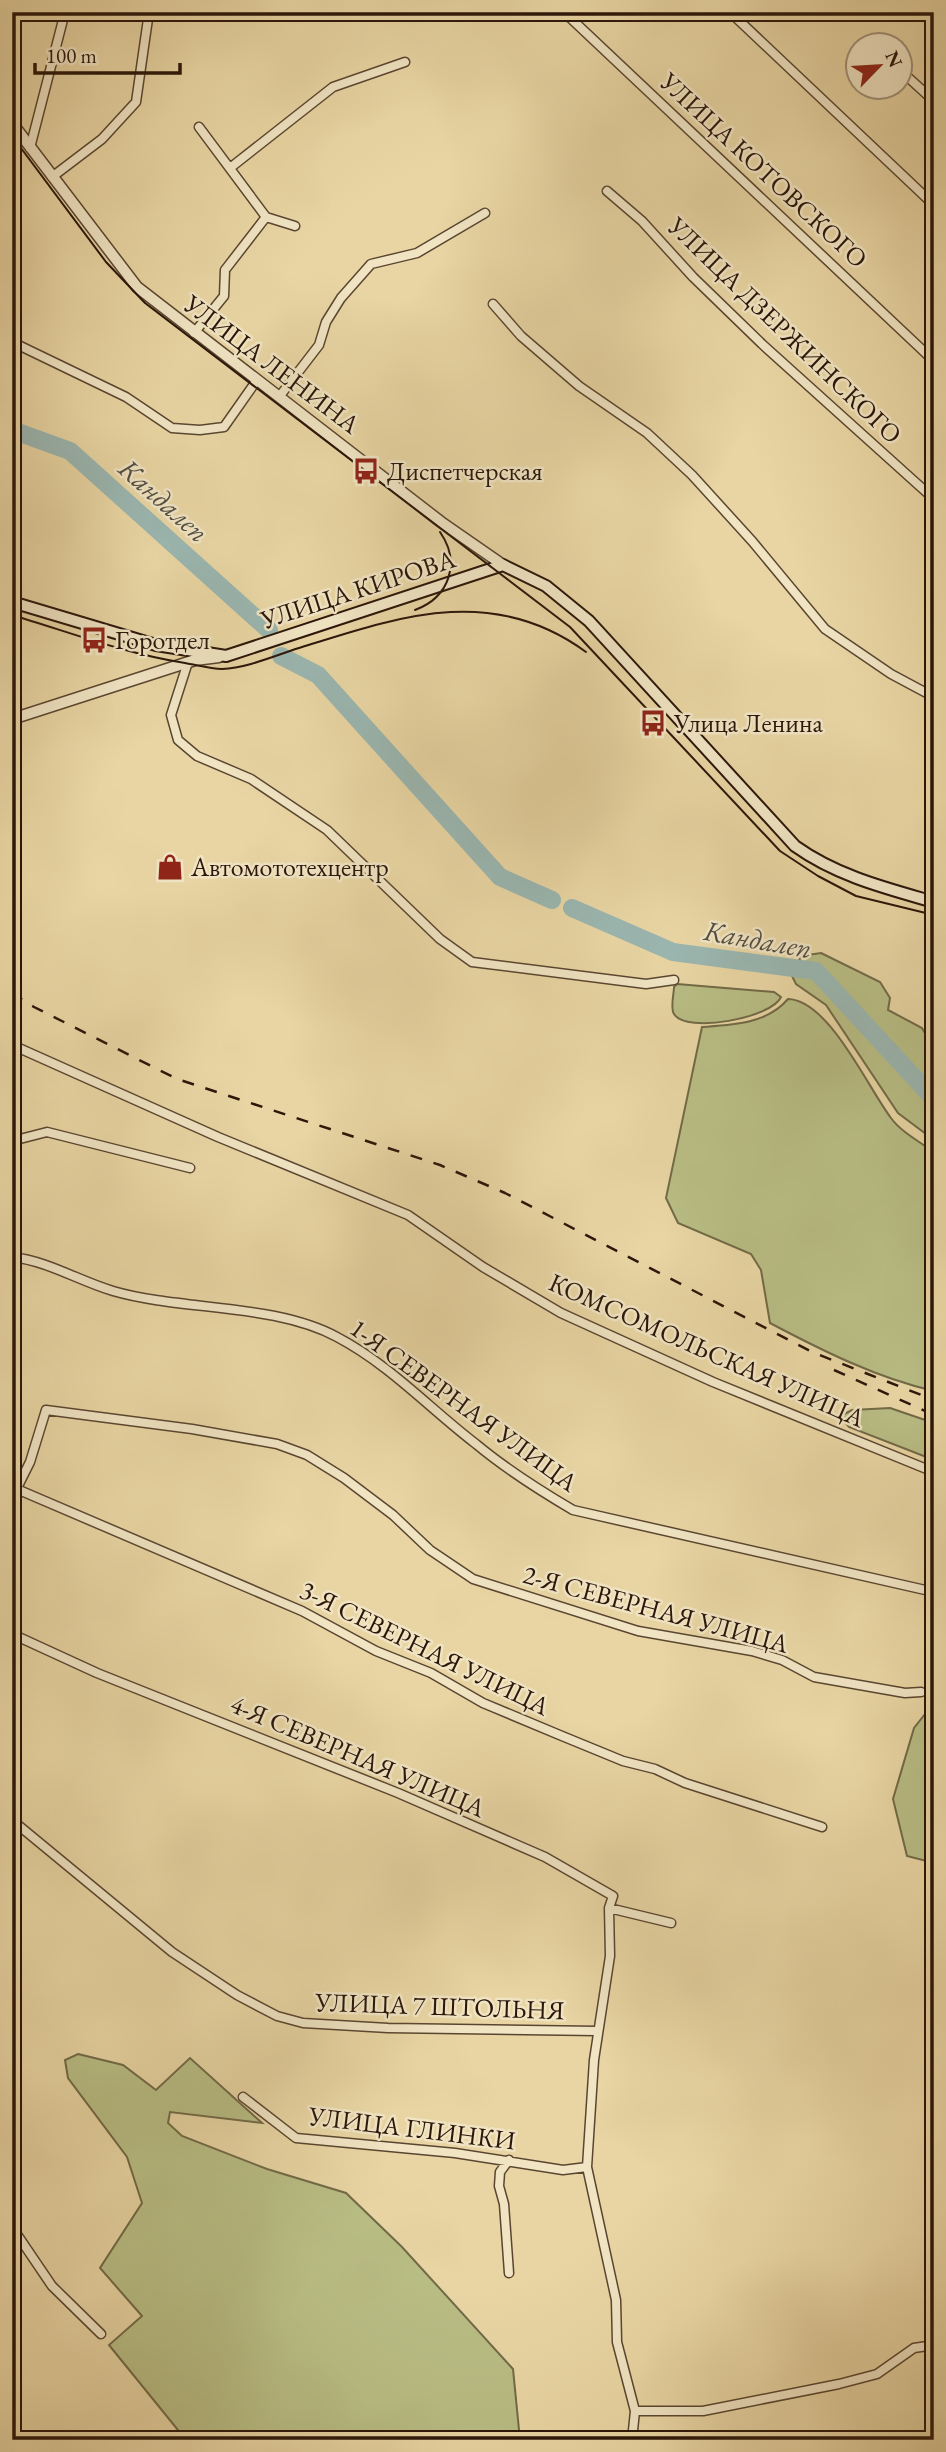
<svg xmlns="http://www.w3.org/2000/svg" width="946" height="2452" viewBox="0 0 946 2452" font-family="'EB Garamond',serif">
<rect width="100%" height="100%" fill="#e8d5a3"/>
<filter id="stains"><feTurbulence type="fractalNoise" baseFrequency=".00286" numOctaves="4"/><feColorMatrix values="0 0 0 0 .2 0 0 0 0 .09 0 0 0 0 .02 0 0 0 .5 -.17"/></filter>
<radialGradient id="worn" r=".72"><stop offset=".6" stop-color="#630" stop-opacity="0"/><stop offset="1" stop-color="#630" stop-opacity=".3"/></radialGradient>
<path fill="#b8bd84" stroke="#726a47" stroke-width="2" d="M821,953L880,982L890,998L888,1010L922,1028L934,1049V1140L898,1113L826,1005L796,984L792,976L801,956Z
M677,984L774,992L781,997C772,1018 686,1034 674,1014C670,1008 674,994 674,987Z
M788,999C829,1000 868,1088 891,1118C901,1132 920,1142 934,1152V1258L929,1284L934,1301V1391C877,1378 821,1350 770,1323L761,1270L751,1254L678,1223L666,1198L702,1027C732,1025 767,1024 788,999Z
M890,1408L934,1423V1460L849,1427L840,1416L852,1410Z
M929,1709L934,1710V1863L907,1856L893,1799L914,1728Z
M78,2054L123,2065L156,2090L190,2058L262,2123L170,2112L168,2123L182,2136L267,2169L346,2193L402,2247L513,2369L520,2440H186L109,2345L142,2316L100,2268L142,2203L127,2157L68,2078L65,2060Z"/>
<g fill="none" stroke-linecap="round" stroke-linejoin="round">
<path stroke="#9ab6b0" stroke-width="18" d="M12,430L70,451L269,630
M281,656L318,675L500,877L552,900
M572,908L673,952L816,971L934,1099"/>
<g stroke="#5a4630" stroke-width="11">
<path id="minor" d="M564,12L934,361
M730,12L934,205
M868,44L870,46
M900,70L934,101
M30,148L65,12
M230,168L333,87L405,62
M52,177L102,139L136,102L149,12
M607,191L642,221L693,277L762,344L934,499
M266,217L295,226
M493,304L521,336L579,386L647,433L692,475L752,541L825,629L891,674L934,697
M194,333L224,296L225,270L266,217L199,127
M12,342L126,397L172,428L200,430L224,427L257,380
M279,397L319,345L326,322L341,298L371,264L417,253L485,213
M188,662L171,715L178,740L197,756L251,779L327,830L440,939L472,962L646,984L674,980
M12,1045L218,1137L408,1215L483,1267L561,1313L713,1382L934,1472
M12,1141L47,1132L190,1168
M12,1257C48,1261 79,1281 113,1291C182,1311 274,1303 337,1337C390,1365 429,1408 476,1444C506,1469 539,1490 573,1510L934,1592
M12,1487L302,1611L376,1651L431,1673L483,1703L562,1736L623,1761L655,1769L685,1783L822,1827
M17,1488L30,1462L46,1410L192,1429L277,1444L307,1455L344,1478L393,1515L430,1550L473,1579L638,1631L752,1651L782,1660L814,1677L905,1693L921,1692
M12,1634L97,1673L398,1793L545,1857L613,1896L609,1908L671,1923
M12,1820L172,1952L237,1995L277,2016L303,2023L388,2028L597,2031
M609,1908L610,1956L594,2060L587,2167L616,2300L617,2342L635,2411L632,2440
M243,2097L296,2138L455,2153L563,2170L587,2167
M12,2227L52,2286L101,2334
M509,2273L504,2204L499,2186L500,2172L509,2160
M635,2411H703L839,2384L877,2374L914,2348L934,2345"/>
</g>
<g stroke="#5a4630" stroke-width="13">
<path id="tertiary" d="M12,123L137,287L441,522L503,565
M12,719L195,660L219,657"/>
</g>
<g stroke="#2b160a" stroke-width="14">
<path id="secondary" d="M12,602L156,645L226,656L503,565L546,586L589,621L795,846C837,876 885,888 934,902"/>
</g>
<use href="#minor" stroke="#f0e4c3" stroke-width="8"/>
<use href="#tertiary" stroke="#f0e4c3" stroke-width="10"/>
<use href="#secondary" stroke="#f0e4c3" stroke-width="10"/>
<path stroke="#2b160a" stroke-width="2" d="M12,136L106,262L145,303L570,627L780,851L818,876L856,896L934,915
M415,610C450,597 461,562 440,532
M12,615C69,632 126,654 185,663C197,665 210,669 222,669C247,668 274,656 299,648C398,617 492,583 586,652"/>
<path stroke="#2b160a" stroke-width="2.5" stroke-dasharray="12 12" stroke-linecap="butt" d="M12,993L34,1007L177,1079L440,1165L505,1193L812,1352L934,1400
M834,1370L934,1415"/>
</g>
<defs>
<g id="bus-bare" transform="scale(2.1)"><path d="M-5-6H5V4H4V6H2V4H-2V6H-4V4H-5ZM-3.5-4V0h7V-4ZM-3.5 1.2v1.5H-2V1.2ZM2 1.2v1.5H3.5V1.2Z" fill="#8f2418" stroke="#f0e4c3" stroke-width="2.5" paint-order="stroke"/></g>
<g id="shop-bare" transform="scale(2.1)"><path d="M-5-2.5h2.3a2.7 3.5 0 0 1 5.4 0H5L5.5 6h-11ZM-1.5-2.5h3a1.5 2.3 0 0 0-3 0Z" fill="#8f2418" stroke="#f0e4c3" stroke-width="2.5" paint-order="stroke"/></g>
</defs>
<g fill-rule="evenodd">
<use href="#bus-bare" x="366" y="471"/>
<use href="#bus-bare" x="94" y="640"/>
<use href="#bus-bare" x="653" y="723"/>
<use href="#shop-bare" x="170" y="867"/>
</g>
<g text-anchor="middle" stroke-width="5" stroke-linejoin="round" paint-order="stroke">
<g font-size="26" fill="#2b160a" stroke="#f0e4c3">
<text transform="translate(764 170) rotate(43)" y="9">УЛИЦА КОТОВСКОГО</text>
<text transform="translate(785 330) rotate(44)" y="9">УЛИЦА ДЗЕРЖИНСКОГО</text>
<text transform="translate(272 364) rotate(37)" y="9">УЛИЦА ЛЕНИНА</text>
<text transform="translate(358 589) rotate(-18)" y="9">УЛИЦА КИРОВА</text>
<text transform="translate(707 1350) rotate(24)" y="9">КОМСОМОЛЬСКАЯ УЛИЦА</text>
<text transform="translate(464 1405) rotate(36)" y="9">1-Я СЕВЕРНАЯ УЛИЦА</text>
<text transform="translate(656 1609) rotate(15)" y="9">2-Я СЕВЕРНАЯ УЛИЦА</text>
<text transform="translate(425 1648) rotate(26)" y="9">3-Я СЕВЕРНАЯ УЛИЦА</text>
<text transform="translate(358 1756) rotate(23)" y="9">4-Я СЕВЕРНАЯ УЛИЦА</text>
<text transform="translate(440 2006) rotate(2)" y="9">УЛИЦА 7 ШТОЛЬНЯ</text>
<text transform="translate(412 2128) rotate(7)" y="9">УЛИЦА ГЛИНКИ</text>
</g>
<g font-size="26" fill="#2b160a" stroke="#f0e4c3" text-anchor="start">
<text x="387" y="480">Диспетчерская</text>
<text x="115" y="649">Горотдел</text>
<text x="674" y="732">Улица Ленина</text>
<text x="191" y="876">Автомототехцентр</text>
</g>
<g font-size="28" font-style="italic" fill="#524e44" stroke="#f0e4c3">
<text transform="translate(164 500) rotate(42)" y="10">Кандалеп</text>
<text transform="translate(758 939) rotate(10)" y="10">Кандалеп</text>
</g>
</g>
<rect width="946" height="2452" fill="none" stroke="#e8d5a3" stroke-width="42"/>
<rect x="14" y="14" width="918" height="2424" fill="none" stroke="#2b160a" stroke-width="3.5"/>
<rect x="21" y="21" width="904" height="2410" fill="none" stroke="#2b160a" stroke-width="2"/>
<g transform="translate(879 66) rotate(65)"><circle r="33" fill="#f0e4c3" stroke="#a19279" stroke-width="2"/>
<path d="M0-5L12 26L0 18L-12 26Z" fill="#8f2418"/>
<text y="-10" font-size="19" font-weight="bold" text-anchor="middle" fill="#2b160a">N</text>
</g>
<path d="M35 63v10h145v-10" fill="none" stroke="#2b160a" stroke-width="3.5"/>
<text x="46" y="63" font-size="21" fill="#2b160a" stroke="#f0e4c3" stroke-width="5" paint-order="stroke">100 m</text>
<rect width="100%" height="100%" filter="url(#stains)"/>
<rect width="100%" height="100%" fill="url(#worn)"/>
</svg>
